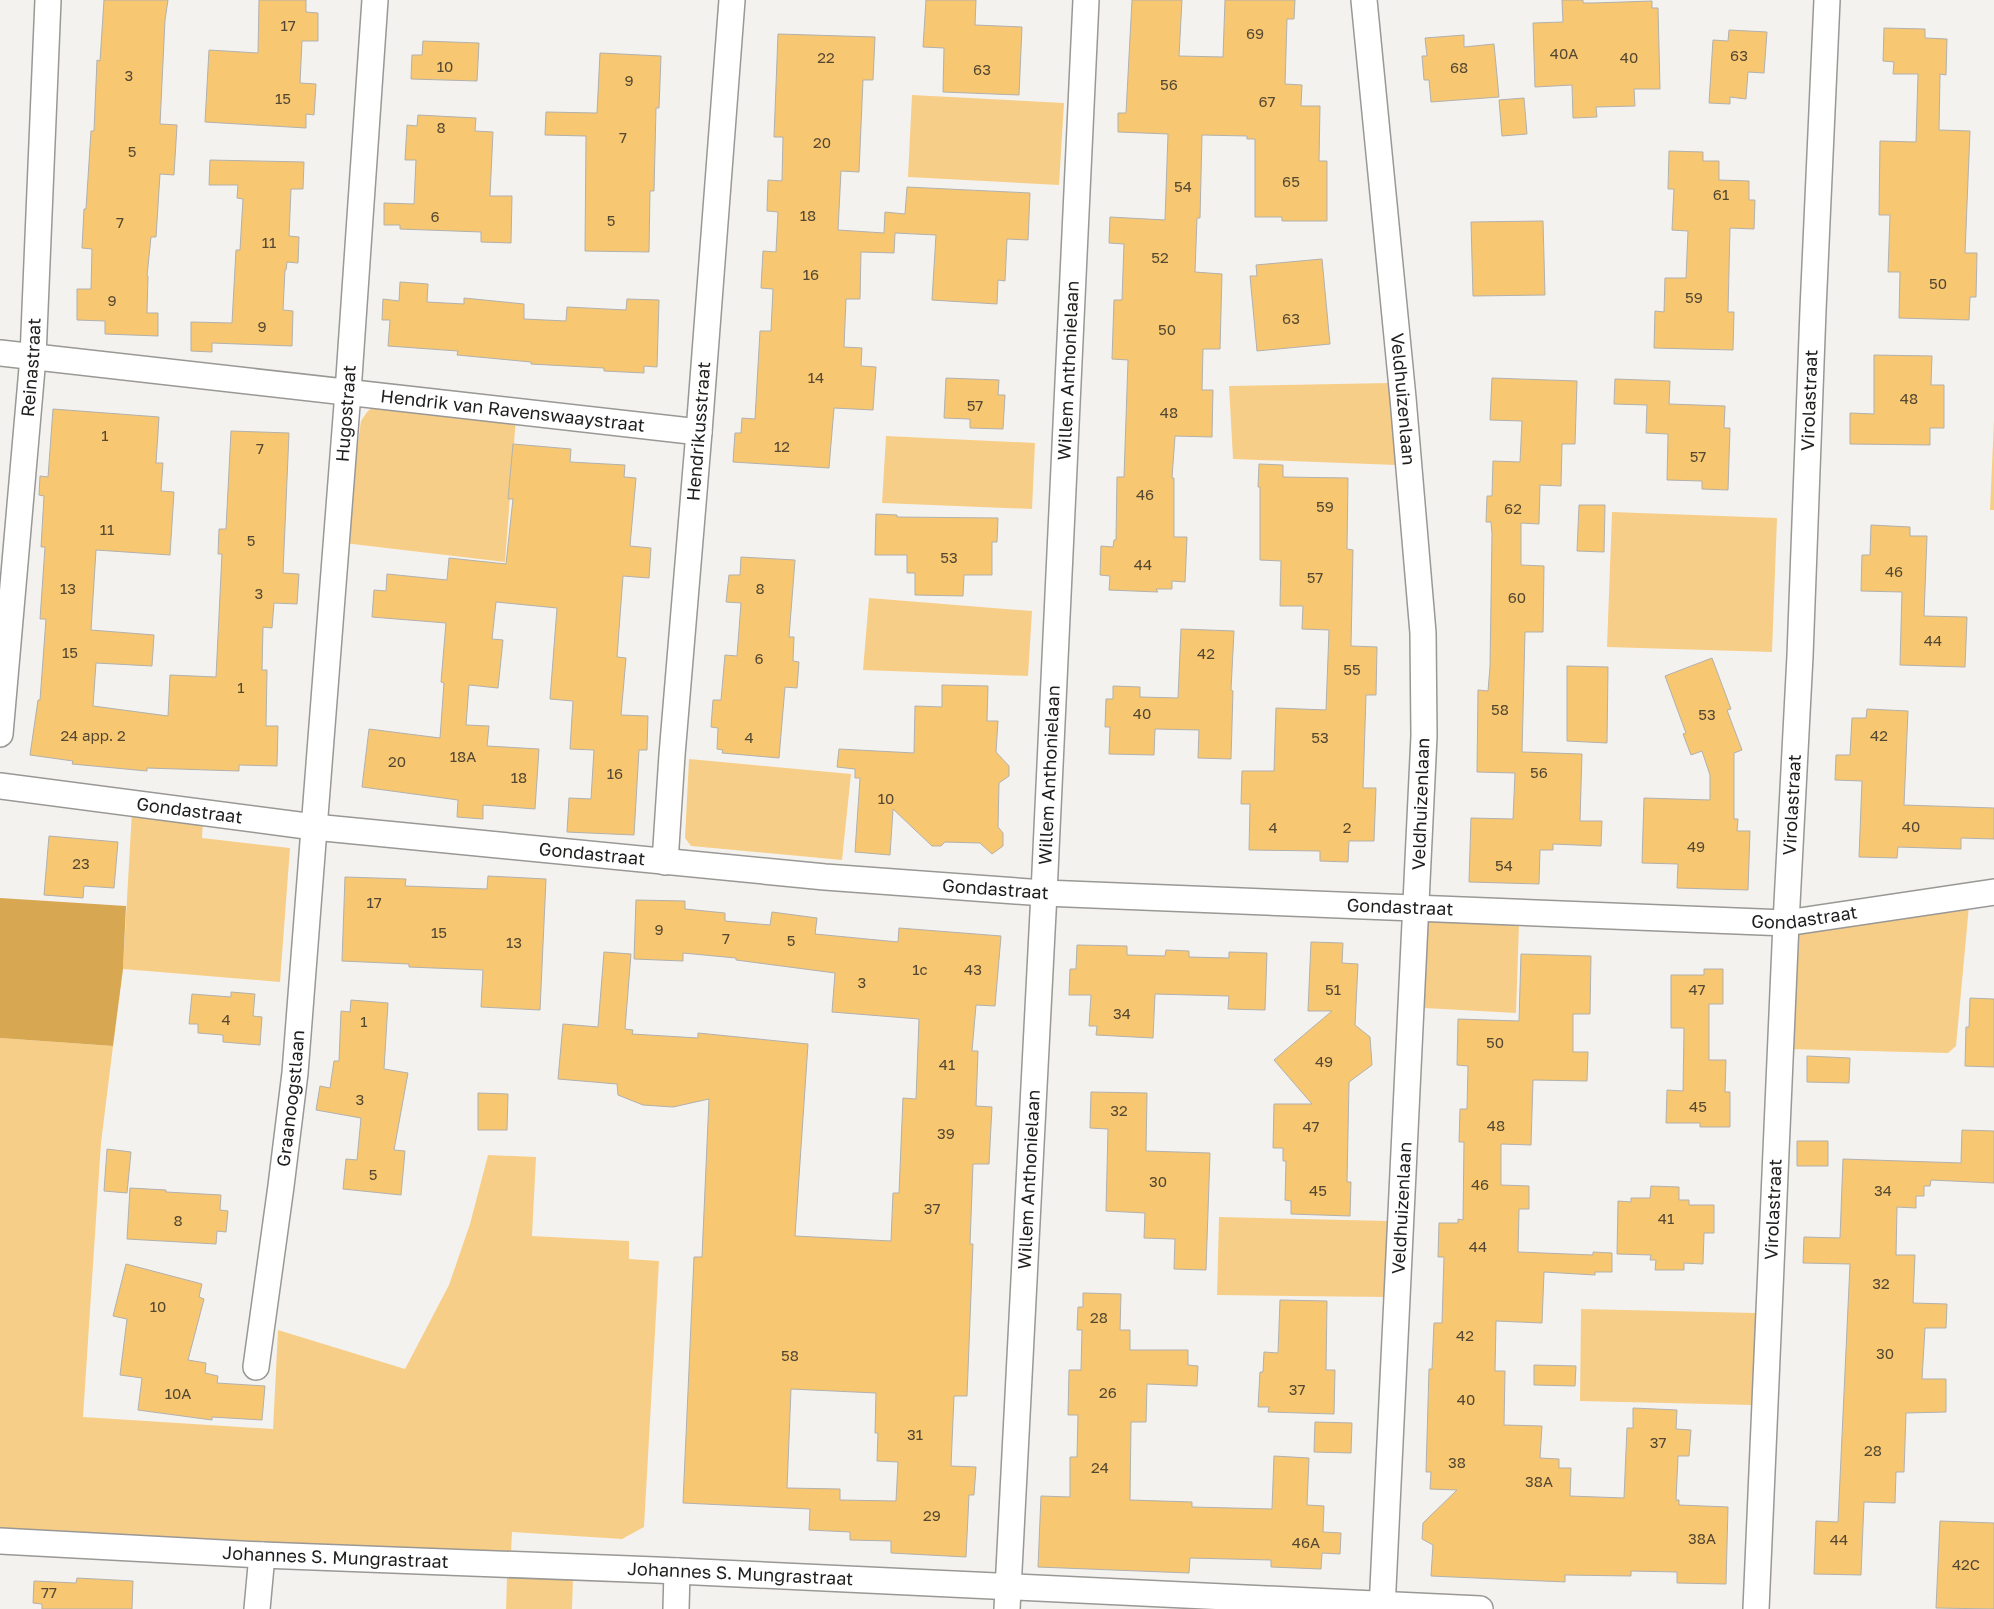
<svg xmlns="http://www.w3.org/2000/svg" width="1994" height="1609" viewBox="0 0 1994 1609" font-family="'Golos Text',sans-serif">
<rect width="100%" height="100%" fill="#f4f2ef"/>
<path fill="#f7ce88" d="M912,95L1064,103L1059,185L908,177Z
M1389,383L1396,465L1233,459L1229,386Z
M376,404L516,417L505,562L344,543L361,421L367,412Z
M1994,420V510H1990Z
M886,436L1035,443L1032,509L882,503Z
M1612,512L1777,518L1772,652L1607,647Z
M869,598L1032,611L1028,676L863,670Z
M689,759L851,774L842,860L691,846L685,838Z
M132,811L203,820L202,838L290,848L280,982L123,969Z
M1969,906L1956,1046L1948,1053L1787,1049L1795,939L1798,934Z
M1433,920L1519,924L1516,1013L1424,1008L1426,924Z
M0,1038L113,1046L101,1143L83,1417L273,1429L278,1330L405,1369L449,1285L470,1224L488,1155L536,1157L532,1236L629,1241V1259L659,1261L644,1527L622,1539L512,1532L511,1553L259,1544L0,1531Z
M1219,1217L1389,1221L1386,1297L1217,1295Z
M1581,1309L1756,1313L1752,1405L1580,1401Z
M507,1577L573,1579L572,1609H506Z"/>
<path fill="#d7a752" d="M0,898L126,906L123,969L113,1046L0,1038Z"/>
<path fill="#f7c771" stroke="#b2b1ae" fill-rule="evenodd" d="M104,0H168L165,20L160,124L177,125L174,175L160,174L156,237H151L147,276H148L147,313H158V336L105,334V321L77,320V289H91L92,249L82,248L84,209H86L91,131H94L97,60L100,61Z
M259,0H306V12L318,13V41H302L300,83L316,84L314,115L306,114V128L205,122L209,50L258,53Z
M926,0H976L975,25L1022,27L1019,95L943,92L944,48L923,47Z
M1132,0H1182L1179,56L1223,57L1225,0H1295L1294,19H1287L1285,84L1302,85L1301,106H1320L1319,161H1327V221H1282V217H1255V139H1247V136L1202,135L1200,218H1197L1195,272L1222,274L1220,349H1203L1202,390H1213L1212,437L1175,436L1172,478H1174V537H1187L1185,582L1172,581V589H1156L1158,592L1109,590L1110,576L1100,575L1101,546L1113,547L1114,540H1116L1117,477H1124L1128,360L1112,359L1114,300H1122L1124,244L1109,243L1110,217L1165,220L1168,134L1118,132V113H1126Z
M1562,0H1583V3H1593L1652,1V8H1658L1660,89H1634L1635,106L1596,107L1597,117L1573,118L1572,85L1535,87L1533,23L1563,22Z
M1884,28L1925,29V38L1947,39L1946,75L1940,74L1939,130L1970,131L1965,253H1977L1976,297H1970L1969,320L1899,318L1900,272H1888L1890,215H1879L1880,141L1916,142L1918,74H1893L1894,62L1883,61Z
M1729,30L1767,32L1764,73L1748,72L1746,99L1730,97V104L1709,103L1713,40L1728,41Z
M778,34L875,37L873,80H863L859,172L841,171L838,230L884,233L885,212L905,214L907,187L1030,193L1028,240L1007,239L1005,281L998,280L997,304L932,300L936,235L895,233L894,253L861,252L860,299H846L844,347L862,348L861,366L876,367L873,410L834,408L829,468L733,462L735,433H741L742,418L755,419L760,331H771L773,289L761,288L763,251L776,252L778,212L767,211L768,180L782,181L783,137H774Z
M1464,35V47L1494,44L1499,97L1431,102L1429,80H1424L1422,56H1427L1425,38Z
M423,41L479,43L477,81L411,79L412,55H422Z
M600,53L661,56L659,108H656L654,191H650L649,252L585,251L586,136L545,135L546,112L597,113Z
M1524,98L1527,134L1502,136L1499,100Z
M418,115L476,118L475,131L493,132L490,196H512L511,243L481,242V232L400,229V225H384V203L414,204L416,160H405L407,125L417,126Z
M1669,151L1703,152V161H1719V180L1749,181V200H1755L1754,229L1730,228L1728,312H1734L1733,350L1654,348L1655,311L1664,312L1665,278H1686L1688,231L1672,230L1674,189H1668Z
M210,160L304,162L303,189H291L289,236L299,237L298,263L287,262L286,270H285L283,310L293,311L292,346L212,343V352L191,351V322L232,323L236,250H240L243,199L237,198L238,185H209Z
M1543,221L1545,295L1473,296L1471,222Z
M1322,259L1330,344L1257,351L1250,276H1257L1256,265Z
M400,282L428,284L427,302L464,304V298L524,304V319L566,321L567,307L626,310L627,299L659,300L657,367L644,366V373L604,371V368L531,364V362L457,355L458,351L388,346L390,320H382L383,299L399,301Z
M1874,355L1932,356L1931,385H1944V428H1930V445L1850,444V413L1874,414Z
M946,378L999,380L998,395H1005L1003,429L970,428V419L944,418Z
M1492,378L1577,381L1575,444H1562L1561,486L1540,485L1539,524L1521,523V565L1544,566L1543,632H1525L1522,752L1582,754L1580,821H1602L1601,846L1553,844V850H1540L1539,884L1469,882L1471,818L1513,819L1515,773L1477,772L1478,690L1488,691L1490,667L1492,534L1491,522H1486L1487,496H1492L1493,461L1520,462L1522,421L1490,420Z
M1615,379L1670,381L1669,404L1725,406L1724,428H1730L1728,490L1702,489V481L1667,480L1668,434L1646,433L1647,405L1614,404Z
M53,409L159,417L156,463H163L161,491L174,492L170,555L96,550L91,630L154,635L152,666L96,663L93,706L168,716L170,675L216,677L222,554H218L219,529H226L231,431L289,433L283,573L299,574L297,604L274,603L272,628L263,627L262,670H267L266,726H278L277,766L239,765V771L147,768V771L72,764L73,761L30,755L38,700H40L46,619H40L45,547H41L44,496L39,495L40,476L48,477Z
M513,444L571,449L570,462L625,465L624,477L636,478L630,546L651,548L649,578L623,576L617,657L626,658L621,715L648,716L647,750H639L634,835L567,832L569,798L591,799L594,750L570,749L573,701L550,699L557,608L496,602L492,639L503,640L498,688L469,685L466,725L489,726L487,746L539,749L535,809L483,805V819L457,817L458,800L362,787L369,729L440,738L444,683L441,682L446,623L372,617L374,590L386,591L387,574L447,580L449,558L506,564L513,499H508Z
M1259,464L1283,465V477L1348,478L1347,549L1353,550L1351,646L1377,647L1376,695H1366L1363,788H1376L1374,841H1349L1348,862L1320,861V851L1249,850L1250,804H1241L1242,771H1274L1276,708L1326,710L1329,630L1302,629L1303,606H1280L1281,561L1260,560V487H1258Z
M1579,505H1605L1604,552L1577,551Z
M876,514L897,515V517L998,518L997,542H992V575H964L963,596L915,595V573H907V555H875Z
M1871,525L1910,527V536H1927L1924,616L1967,617L1965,667L1900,665L1902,592L1861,591L1862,555H1870Z
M741,557L795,560L789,637H794L793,661L799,662L797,688L785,687L779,758L722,753L723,750L717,749L718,728L711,727L713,700H721L725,655L737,656L741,603L726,602L729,575H740Z
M1181,629L1234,631L1231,690L1233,691L1231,759L1198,758L1199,730L1155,729L1154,755L1109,754L1110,727H1105L1106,699H1113V686L1140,687V697L1178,698Z
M1712,658L1731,709L1727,710L1742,750L1734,753V819H1738L1737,831H1750L1748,890L1677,888L1678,864L1642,863L1644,798L1710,800V775L1702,751L1691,755L1683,734L1686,733L1665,676Z
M1567,666L1608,667L1607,743L1567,741Z
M942,685L988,686L987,721H998L996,752L1009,766V776L999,783L998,827L1003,833V846L992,854L980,843L945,842L941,846H932L893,809L890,855L855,852L860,778H855V769L837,767L839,749L914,753L915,706L942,707Z
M1867,709L1908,711L1904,805L1994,808V839L1961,838V849L1898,847L1897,858L1859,857L1862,781L1835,780L1836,755H1850L1852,718H1866Z
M49,836L118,842L114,888L84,886L83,898L44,895Z
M488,876L546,879L540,1010L481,1007L483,970L409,967V964L342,961L345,877L406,879L405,886L487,889Z
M636,900L685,901V909L725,913V921L770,925L772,912L817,918L815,934L898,942L899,928L1001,936L995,1006L976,1005L972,1051H978L976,1106L992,1107L989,1164H973L970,1244H973L967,1396H954L951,1466L976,1467L974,1495H969L966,1557L891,1553V1541L850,1540V1532L809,1530L810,1509L683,1503L694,1257H702L709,1099L673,1107L643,1105L618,1095L617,1084L558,1079L563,1024L598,1027L604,952L631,954L625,1029L633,1030L632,1034L698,1038V1033L808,1044L795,1236L891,1241L893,1193H899L903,1098L916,1099L919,1019L832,1012L835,973L736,960V958L683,953V961L634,959ZM791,1389L876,1393L875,1433H878L877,1461L898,1462L896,1501L840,1500V1489L787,1488Z
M1311,942L1343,943L1342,963L1358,964L1355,1025L1370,1037L1372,1065L1349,1082L1347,1182H1351L1350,1216L1291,1214V1201L1285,1200L1286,1161H1283V1148H1273L1274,1104H1312L1274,1060L1332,1011H1308Z
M1077,945L1127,946V955L1165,956L1166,950L1189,951V957L1229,958V952L1267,953L1265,1010L1228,1009L1229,996L1155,994L1153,1038L1096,1035L1097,1026H1089L1091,995H1069L1070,969H1076Z
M1521,954L1591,956L1590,1014H1573V1052H1588L1587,1081L1533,1080L1531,1145L1501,1144V1185L1529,1186V1209H1519L1518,1252L1593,1255V1252L1612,1253V1272H1595V1275L1544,1272L1542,1323L1496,1321L1495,1371H1505L1504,1425L1542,1426L1540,1458L1559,1459V1468H1571L1570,1496L1624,1498L1627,1428H1633V1408L1677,1410L1676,1429L1691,1430L1689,1456H1678L1676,1500H1679V1505L1728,1507L1726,1584L1677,1583V1572L1631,1571V1576L1565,1575V1582L1431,1576L1433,1545L1422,1539L1423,1523L1457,1490L1430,1489L1431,1472H1426L1429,1369H1432L1434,1323H1442L1444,1257H1438L1439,1223H1458V1219L1463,1220L1464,1142H1459L1460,1109H1467L1468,1066L1457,1065L1458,1019L1519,1021Z
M1704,969H1723V1004H1709V1060H1726L1725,1092H1730V1127H1700V1123H1666L1667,1090L1683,1091L1684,1028H1671V975H1704Z
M231,992L255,994L253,1016L262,1017L260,1045L223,1042V1035L198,1033V1024H189L192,994L231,997Z
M1970,998L1994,999V1067L1965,1066L1966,1027H1969Z
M351,1000L388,1003L384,1069L408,1073L394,1150L405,1151L401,1195L343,1189L346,1159L357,1160L361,1118L316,1110L320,1086L330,1088L334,1061H339L341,1011L350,1012Z
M1807,1056L1850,1058L1849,1083L1807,1082Z
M1091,1092L1147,1093L1146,1151L1210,1153L1206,1270L1174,1269L1175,1239L1144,1238L1145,1213L1106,1211L1108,1129L1090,1128Z
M478,1093L508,1094L507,1130H478Z
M1962,1130L1994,1131V1183L1931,1180L1930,1186H1924V1196H1916V1208L1897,1207L1896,1255H1915L1913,1303L1947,1304L1946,1328H1925L1922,1379H1946V1412L1906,1413L1904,1472H1896L1895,1503L1864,1502L1861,1575L1814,1574L1816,1521L1838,1522L1850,1264L1803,1263L1804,1237L1840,1238L1843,1159L1961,1163Z
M1797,1141H1828V1166H1797Z
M107,1149L131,1152L127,1193L104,1191Z
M1651,1186L1679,1187V1200H1689V1205H1714V1233H1704L1703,1264L1684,1263V1270H1655L1656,1260H1650L1651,1255L1617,1254L1618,1201L1631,1202V1198H1650Z
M130,1188L166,1190V1192L221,1195L220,1210L228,1211L226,1232L217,1231L216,1244L127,1239Z
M126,1264L202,1284L199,1297L204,1299L188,1360L206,1363L205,1373L218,1376L217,1383L265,1386L262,1420L212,1417V1420L138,1410L142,1378L120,1375L127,1319L113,1316Z
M1083,1293L1121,1294L1120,1330H1130V1350H1188V1365L1198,1366L1197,1386L1147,1384L1146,1422H1131L1130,1500L1192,1502V1507L1272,1509L1274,1456L1309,1458L1307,1505L1324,1506L1323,1532L1341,1533L1340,1554L1322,1553L1321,1569L1271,1567V1560L1190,1558L1189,1573L1038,1567L1041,1496L1070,1497V1457H1077L1078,1415H1068L1069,1370H1081L1082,1330H1077L1078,1307H1083Z
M1280,1300L1327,1301L1326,1370H1335L1334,1414L1268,1412L1269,1407H1258L1260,1372H1263L1264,1352L1278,1353Z
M1534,1365L1576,1366L1575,1386L1534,1385Z
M1315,1422L1352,1423L1351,1453L1314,1452Z
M1940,1521L1994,1523V1609L1936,1608Z
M77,1578L133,1581L132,1609H42V1604L33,1603L34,1581L76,1583Z"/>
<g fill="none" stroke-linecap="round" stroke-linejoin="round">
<g stroke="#999895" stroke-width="28">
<g id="minor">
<path id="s1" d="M1364,0L1403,398L1423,633L1424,736L1382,1609"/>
<path id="s2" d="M0,353L699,432"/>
<path id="s3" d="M0,734L33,357L48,0"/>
<path id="s4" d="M0,786L314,827L825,877L1044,893L1786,923L1994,892"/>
<path id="s5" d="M665,862L672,755L699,432L732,0"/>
<path id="s6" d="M256,1367L281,1186L295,1073L348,392L375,0"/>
<path id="s7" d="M0,1541L262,1555L656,1570L1480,1609"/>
<path d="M257,1609L262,1555"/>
<path d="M676,1609L677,1571"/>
<path id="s8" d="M1007,1609L1044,893L1086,0"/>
<path id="s9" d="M1756,1609L1786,923L1800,656L1813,310L1827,0"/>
</g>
</g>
<use href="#minor" stroke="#fff" stroke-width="25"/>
</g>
<g text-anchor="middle" stroke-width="5" stroke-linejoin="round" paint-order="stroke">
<g font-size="15" fill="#554832">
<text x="288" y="31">17</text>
<text x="1255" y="39">69</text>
<text x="1564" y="59">40A</text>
<text x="1739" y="61">63</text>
<text x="826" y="63">22</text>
<text x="1629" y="63">40</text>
<text x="445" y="72">10</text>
<text x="1459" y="73">68</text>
<text x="982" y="75">63</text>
<text x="129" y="81">3</text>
<text x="629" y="86">9</text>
<text x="1169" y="90">56</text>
<text x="283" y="104">15</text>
<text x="1267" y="107">67</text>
<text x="441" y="133">8</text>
<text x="623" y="143">7</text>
<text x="822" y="148">20</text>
<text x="132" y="157">5</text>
<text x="1291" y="187">65</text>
<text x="1183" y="192">54</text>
<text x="1721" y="200">61</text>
<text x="808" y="221">18</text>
<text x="435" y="222">6</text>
<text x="611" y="226">5</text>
<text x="120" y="228">7</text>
<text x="269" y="248">11</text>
<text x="1160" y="263">52</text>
<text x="811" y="280">16</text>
<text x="1938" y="289">50</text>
<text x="1694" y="303">59</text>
<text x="112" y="306">9</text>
<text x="1291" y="324">63</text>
<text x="262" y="332">9</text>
<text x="1167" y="335">50</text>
<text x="816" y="383">14</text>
<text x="1909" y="404">48</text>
<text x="975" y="411">57</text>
<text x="1169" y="418">48</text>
<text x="105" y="441">1</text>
<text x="782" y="452">12</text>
<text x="260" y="454">7</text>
<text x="1698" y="462">57</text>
<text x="1145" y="500">46</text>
<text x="1325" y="512">59</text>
<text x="1513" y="514">62</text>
<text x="107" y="535">11</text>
<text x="251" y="546">5</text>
<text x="949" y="563">53</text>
<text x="1143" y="570">44</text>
<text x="1894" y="577">46</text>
<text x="1315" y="583">57</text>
<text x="68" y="594">13</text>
<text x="760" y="594">8</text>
<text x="259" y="599">3</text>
<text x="1517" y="603">60</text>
<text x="1933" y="646">44</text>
<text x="70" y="658">15</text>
<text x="1206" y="659">42</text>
<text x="759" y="664">6</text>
<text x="1352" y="675">55</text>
<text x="241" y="693">1</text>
<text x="1500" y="715">58</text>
<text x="1142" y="719">40</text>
<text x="1707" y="720">53</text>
<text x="93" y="741">24 app. 2</text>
<text x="1879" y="741">42</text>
<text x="749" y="743">4</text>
<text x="1320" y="743">53</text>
<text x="463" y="762">18A</text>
<text x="397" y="767">20</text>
<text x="1539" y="778">56</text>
<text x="615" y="779">16</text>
<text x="519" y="783">18</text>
<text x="886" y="804">10</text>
<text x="1911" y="832">40</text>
<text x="1273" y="833">4</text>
<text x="1347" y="833">2</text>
<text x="1696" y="852">49</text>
<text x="81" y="869">23</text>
<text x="1504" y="871">54</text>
<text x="374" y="908">17</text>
<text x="659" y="935">9</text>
<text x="439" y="938">15</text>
<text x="726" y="944">7</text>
<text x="791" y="946">5</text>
<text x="514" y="948">13</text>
<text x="920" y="975">1c</text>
<text x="973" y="975">43</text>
<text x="862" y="988">3</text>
<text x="1333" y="995">51</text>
<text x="1697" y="995">47</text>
<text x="1122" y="1019">34</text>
<text x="226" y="1025">4</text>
<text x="364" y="1027">1</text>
<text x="1495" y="1048">50</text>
<text x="1324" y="1067">49</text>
<text x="947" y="1070">41</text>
<text x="360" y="1105">3</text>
<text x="1698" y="1112">45</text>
<text x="1119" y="1116">32</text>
<text x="1496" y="1131">48</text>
<text x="1311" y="1132">47</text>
<text x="946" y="1139">39</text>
<text x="373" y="1180">5</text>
<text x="1158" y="1187">30</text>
<text x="1480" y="1190">46</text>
<text x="1318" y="1196">45</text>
<text x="1883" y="1196">34</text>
<text x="932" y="1214">37</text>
<text x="1666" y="1224">41</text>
<text x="178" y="1226">8</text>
<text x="1478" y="1252">44</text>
<text x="1881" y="1289">32</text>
<text x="158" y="1312">10</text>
<text x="1099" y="1323">28</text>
<text x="1465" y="1341">42</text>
<text x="1885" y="1359">30</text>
<text x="790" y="1361">58</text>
<text x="1297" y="1395">37</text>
<text x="1108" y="1398">26</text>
<text x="178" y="1399">10A</text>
<text x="1466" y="1405">40</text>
<text x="915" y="1440">31</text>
<text x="1658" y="1448">37</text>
<text x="1873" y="1456">28</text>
<text x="1457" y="1468">38</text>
<text x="1100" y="1473">24</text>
<text x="1539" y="1487">38A</text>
<text x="932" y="1521">29</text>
<text x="1702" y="1544">38A</text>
<text x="1839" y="1545">44</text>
<text x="1306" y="1548">46A</text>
<text x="1966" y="1570">42C</text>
<text x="49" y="1598">77</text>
</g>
<g font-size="18" fill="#1f1e1d" stroke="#fff">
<text dy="6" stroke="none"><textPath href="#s3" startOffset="368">Reinastraat</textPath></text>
<text dy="6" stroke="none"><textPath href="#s8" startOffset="1240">Willem Anthonielaan</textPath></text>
<text dy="6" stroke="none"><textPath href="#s1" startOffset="401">Veldhuizenlaan</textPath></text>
<text dy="6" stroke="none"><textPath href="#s9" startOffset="1210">Virolastraat</textPath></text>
<text dy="6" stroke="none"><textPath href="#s2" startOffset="516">Hendrik van Ravenswaaystraat</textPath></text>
<text dy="6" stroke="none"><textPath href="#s6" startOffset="958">Hugostraat</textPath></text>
<text dy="6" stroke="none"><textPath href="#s5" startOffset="432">Hendrikusstraat</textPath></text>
<text dy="6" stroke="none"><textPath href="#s8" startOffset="835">Willem Anthonielaan</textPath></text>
<text transform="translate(1421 804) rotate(-88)" y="6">Veldhuizenlaan</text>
<text dy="6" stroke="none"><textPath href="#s9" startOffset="805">Virolastraat</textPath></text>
<text dy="6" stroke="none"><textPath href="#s4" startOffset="191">Gondastraat</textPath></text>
<text dy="6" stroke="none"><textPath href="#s4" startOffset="596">Gondastraat</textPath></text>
<text dy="6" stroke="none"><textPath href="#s4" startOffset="1001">Gondastraat</textPath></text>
<text dy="6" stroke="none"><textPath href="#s4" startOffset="1406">Gondastraat</textPath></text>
<text dy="6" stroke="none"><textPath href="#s4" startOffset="1811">Gondastraat</textPath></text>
<text dy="6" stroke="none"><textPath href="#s6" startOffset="271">Graanoogstlaan</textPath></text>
<text dy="6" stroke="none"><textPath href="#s8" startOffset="430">Willem Anthonielaan</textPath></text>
<text transform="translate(1402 1208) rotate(-87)" y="6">Veldhuizenlaan</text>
<text dy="6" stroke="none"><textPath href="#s9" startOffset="400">Virolastraat</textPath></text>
<text dy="6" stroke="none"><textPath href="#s7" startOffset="336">Johannes S. Mungrastraat</textPath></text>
<text dy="6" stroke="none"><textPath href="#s7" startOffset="741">Johannes S. Mungrastraat</textPath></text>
</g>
</g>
</svg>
